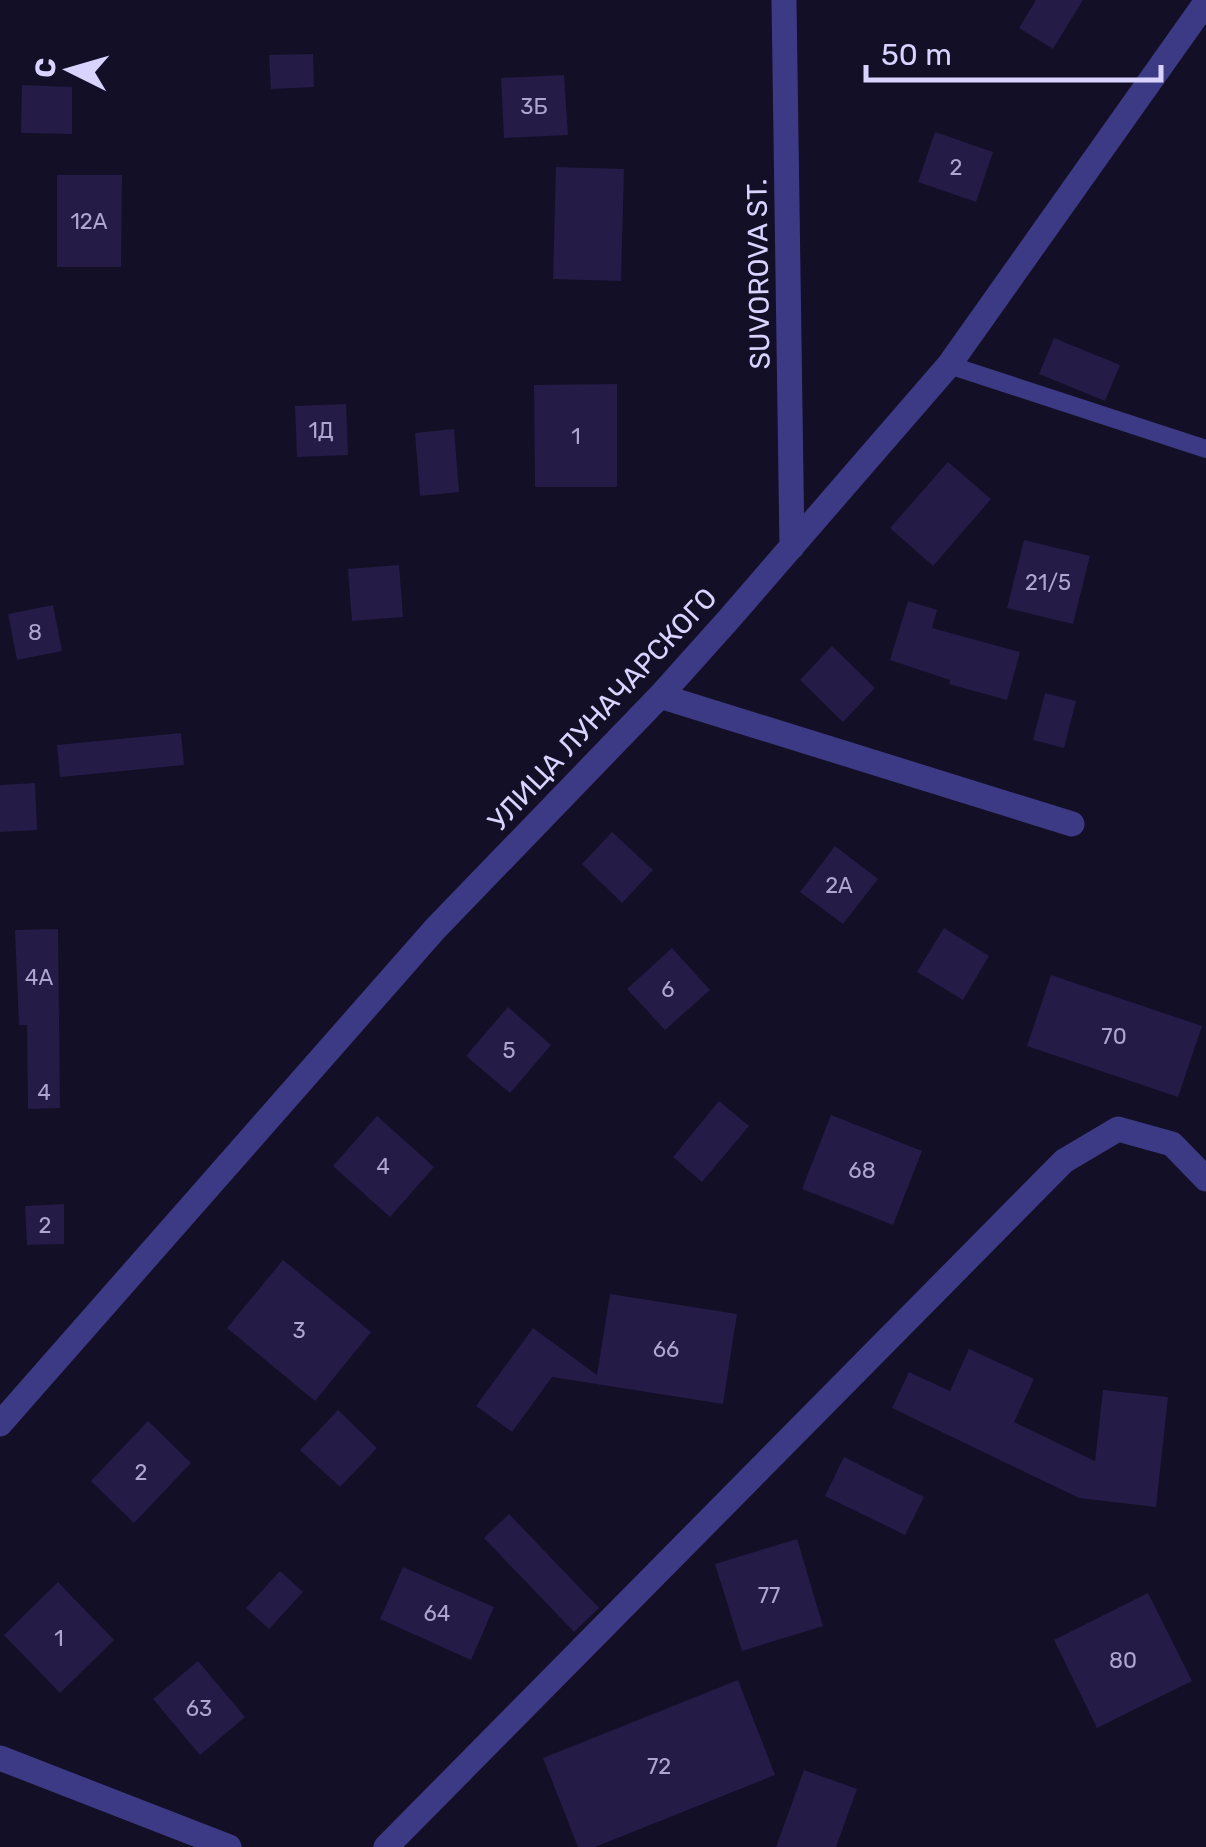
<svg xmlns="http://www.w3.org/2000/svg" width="1206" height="1847" viewBox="0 0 1206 1847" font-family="Rubik,sans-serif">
<rect width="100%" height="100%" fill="#130f26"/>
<path fill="#241b47" d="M1036,0H1083L1053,49L1019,28Z
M313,54L314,87L271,89L269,55Z
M564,75L568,135L504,138L501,78Z
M22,85L72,87V134L21,133Z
M935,132L993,152L976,202L918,182Z
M556,167L624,169L621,281L553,279Z
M57,175H122L121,267H57Z
M1054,338L1120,365L1105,401L1039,374Z
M617,384V487H535L534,385Z
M346,404L348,455L297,457L295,406Z
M454,429L459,492L420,496L415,433Z
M948,462L991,499L933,566L890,528Z
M1024,540L1090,556L1073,624L1007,608Z
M399,565L403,617L352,621L348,569Z
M908,601L937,610L932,628L1020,652L1007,700L949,684L950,680L890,660Z
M53,605L62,651L17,660L8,614Z
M832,646L875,688L843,722L800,680Z
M1045,693L1076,701L1064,748L1033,740Z
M181,733L184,765L60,777L57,745Z
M35,783L37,830L0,832V785Z
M612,832L653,870L622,903L582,864Z
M835,846L878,879L843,924L800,892Z
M944,928L989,956L963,1000L917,972Z
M58,929L60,1108L28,1109L27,1025H19L15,930Z
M672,948L710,990L665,1030L627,989Z
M1051,975L1202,1026L1178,1097L1027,1046Z
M508,1007L551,1045L510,1093L466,1056Z
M719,1101L749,1126L702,1182L673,1157Z
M831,1115L922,1151L893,1225L802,1189Z
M377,1116L434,1167L390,1217L333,1166Z
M64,1204V1244L27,1245L25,1206Z
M283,1260L371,1332L315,1401L227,1328Z
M610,1294L737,1314L723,1404L552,1377L512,1432L476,1406L533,1328L597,1375Z
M969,1349L1034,1379L1014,1422L1095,1461L1103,1390L1168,1397L1156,1507L1079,1498L892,1408L909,1372L950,1391Z
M338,1410L377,1448L340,1487L300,1450Z
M148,1421L191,1463L134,1523L91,1481Z
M844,1457L924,1497L905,1535L825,1496Z
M509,1514L599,1608L574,1632L484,1538Z
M797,1539L823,1626L742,1651L715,1564Z
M403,1567L494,1607L471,1660L380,1619Z
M280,1571L303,1592L269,1629L246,1608Z
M58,1582L114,1640L60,1693L4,1635Z
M1148,1593L1192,1681L1097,1728L1054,1640Z
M198,1661L245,1717L200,1755L153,1699Z
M738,1680L775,1775L595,1847H578L543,1758Z
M804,1770L857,1789L836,1847H776Z"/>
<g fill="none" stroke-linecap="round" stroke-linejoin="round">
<path stroke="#3d3a85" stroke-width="18" d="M949,365L1206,449"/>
<path stroke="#3d3a85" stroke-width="25" d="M784,0L792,547
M660,696L1072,824
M0,1424L435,929L660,696L729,619L949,365L1206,2
M0,1758L229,1847
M386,1847L1064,1161L1118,1129L1172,1144L1206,1179"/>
</g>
<g text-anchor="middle" stroke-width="8" stroke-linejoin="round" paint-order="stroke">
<g font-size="22" fill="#aca6d1">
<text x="534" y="114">3Б</text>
<text x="956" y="175">2</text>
<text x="89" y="229">12А</text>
<text x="321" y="438">1Д</text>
<text x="576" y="444">1</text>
<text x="1048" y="590">21/5</text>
<text x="35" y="640">8</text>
<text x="839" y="893">2А</text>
<text x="39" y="985">4А</text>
<text x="668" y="997">6</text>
<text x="1114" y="1044">70</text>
<text x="509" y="1058">5</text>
<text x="44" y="1100">4</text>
<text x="383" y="1174">4</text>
<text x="862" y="1178">68</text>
<text x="45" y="1233">2</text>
<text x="299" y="1338">3</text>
<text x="666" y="1357">66</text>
<text x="141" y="1480">2</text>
<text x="769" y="1603">77</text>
<text x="437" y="1621">64</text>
<text x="59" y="1646">1</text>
<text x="1123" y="1668">80</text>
<text x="199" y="1716">63</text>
<text x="659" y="1774">72</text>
</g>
<g font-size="28" fill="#d9d4ff" stroke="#130f26">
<text transform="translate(758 274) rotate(-91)" y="10">SUVOROVA ST.</text>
<text transform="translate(602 709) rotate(-47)" y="10">УЛИЦА ЛУНАЧАРСКОГО</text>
</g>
</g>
<g transform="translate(70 70) rotate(275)" stroke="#130f26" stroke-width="8" paint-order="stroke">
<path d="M0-8L18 38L0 25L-18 38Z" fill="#d9d4ff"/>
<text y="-15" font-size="28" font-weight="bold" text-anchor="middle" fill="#d9d4ff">С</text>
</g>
<path d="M866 65v15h295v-15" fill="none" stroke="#d9d4ff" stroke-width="5"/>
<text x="881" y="65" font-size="30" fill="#d9d4ff" stroke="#130f26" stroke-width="8" paint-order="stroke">50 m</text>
</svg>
